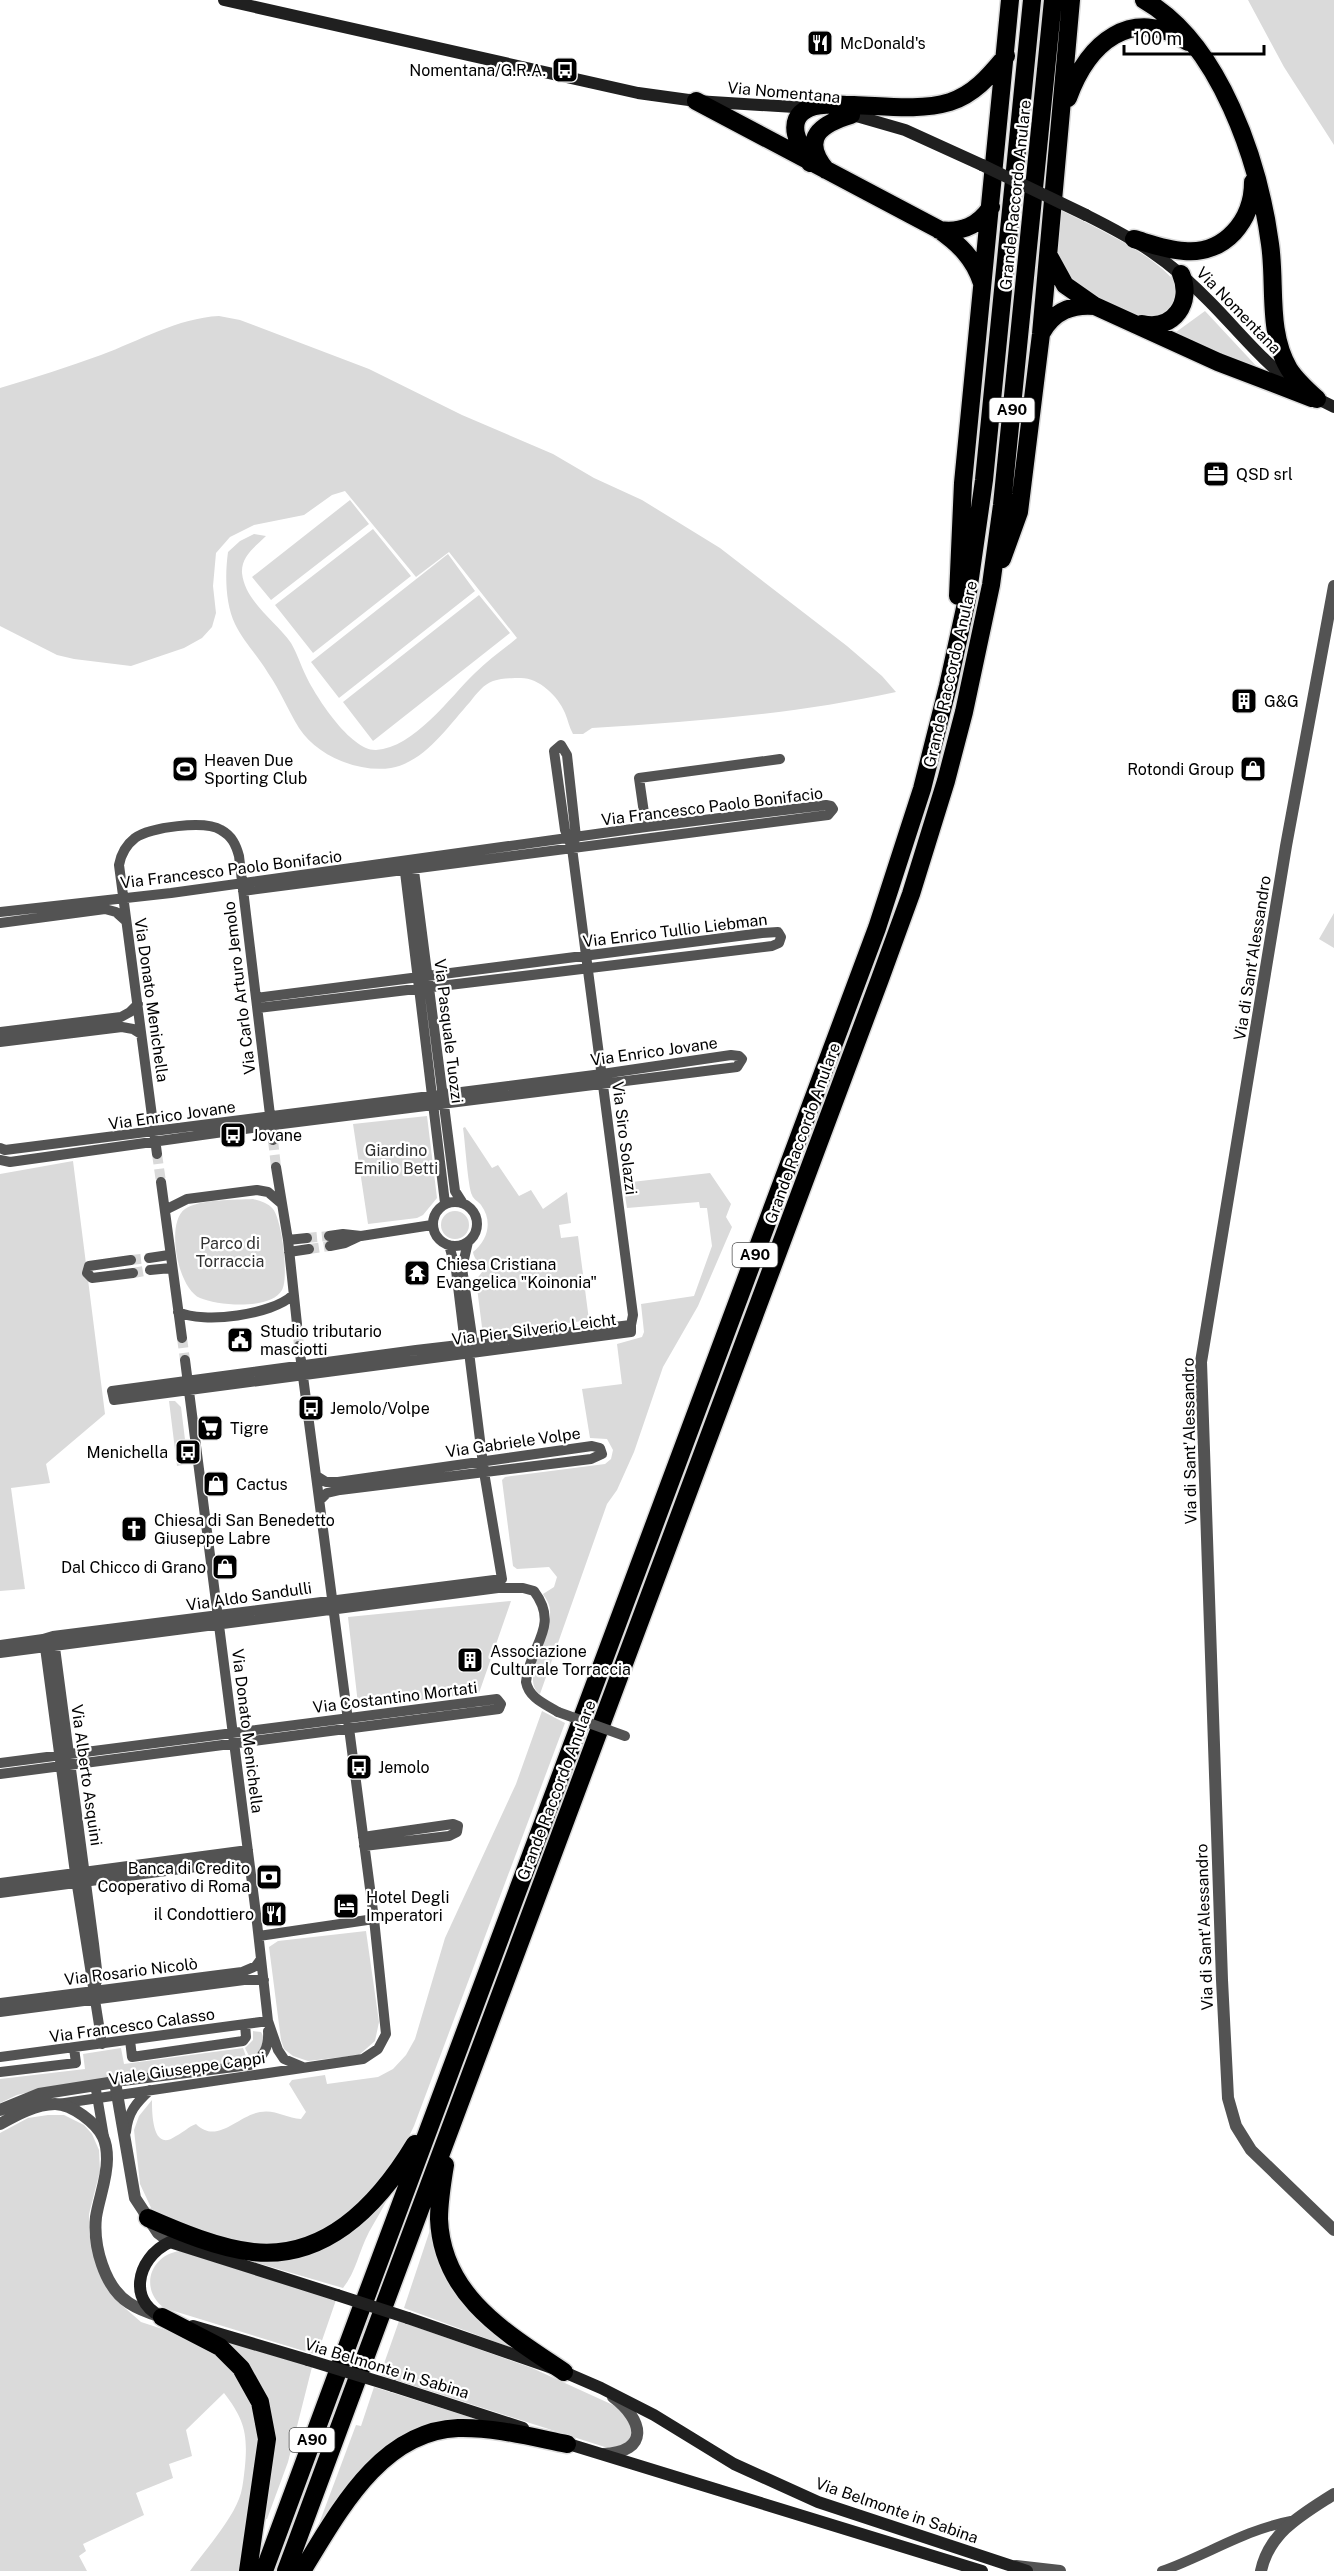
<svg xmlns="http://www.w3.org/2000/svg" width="1334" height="2571" viewBox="0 0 1334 2571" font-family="'Public Sans',sans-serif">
<rect width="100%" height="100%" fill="#fff"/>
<path fill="#dadada" d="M1248,0H1334V145L1284,67Z
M1061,210C1096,228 1156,254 1179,287L1171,311L1149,318L1132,314L1075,286L1056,253Z
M1205,311L1260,370L1172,335Z
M219,316L240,320L369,369L462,415L553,454L594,478L642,500L720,548L847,646L882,676L896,692C796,714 694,722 592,728L583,734H573C569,727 568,720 565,713C558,696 539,678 521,678C513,678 501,678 493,681C484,684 476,694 470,702C449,725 425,762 391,768C359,773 317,756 299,728C288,710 280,690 268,673C258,656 243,641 235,624C225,603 225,574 228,552L240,541L254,534L266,536C255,547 241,556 242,573C245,602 276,621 291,643C297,653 301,666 306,676C316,697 351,751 376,750C414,748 450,697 475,673C488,660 503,650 517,638L449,552L416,577L345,491L332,495L304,515L254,525L230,537L216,553L213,586L216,613L212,627L202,638L184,648L131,666L74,659L57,655L0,626V388C34,378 68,367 101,355C139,341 178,318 219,316Z
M350,500L369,524L271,600L252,577Z
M373,529L411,576L313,653L275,605Z
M448,554L475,591L339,698L311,662Z
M479,595L510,633L373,741L343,702Z
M1334,913V948L1319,939Z
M427,1116L437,1198L423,1215L417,1218L368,1224L353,1124Z
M465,1127L492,1168L498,1165L519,1196L531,1190L543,1209L567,1192L571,1223L559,1225L561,1238L578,1236L589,1320L483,1335L476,1280L482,1272C481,1263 474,1260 473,1252C488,1240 493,1221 481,1205C479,1202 473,1199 472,1195C468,1188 465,1140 463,1128Z
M73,1161L105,1414L46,1464L50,1483L11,1488L25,1589L0,1591V1174Z
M710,1173L731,1204L726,1217L732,1227L698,1306L663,1367L634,1452L617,1490L607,1504L540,1694C519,1681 552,1632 550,1611C550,1604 546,1599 543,1594L554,1587L557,1577L549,1567L517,1569L513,1566L502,1480L505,1477L605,1464L611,1459L613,1450L607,1439L590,1438L582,1389L622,1384L617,1344L642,1337L644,1332L641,1304L694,1296L712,1246L707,1208H700L699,1202L627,1208L623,1183Z
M253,1199C261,1201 268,1203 273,1209C282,1220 289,1278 282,1290C271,1310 219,1306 200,1298C178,1289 165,1223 185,1209C199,1199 236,1200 253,1199Z
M441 1225a14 14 0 1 1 28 0a14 14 0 1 1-28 0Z
M169,1401H175L181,1407L188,1464L177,1466Z
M511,1601L479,1693L415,1701L358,1704L348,1617Z
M542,1711L565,1723L414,2126L396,2163L380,2185L331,2228L303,2238L256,2246L178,2226L153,2212L140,2184L134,2130L139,2116L152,2100C152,2113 152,2153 176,2136C184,2132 188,2127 196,2124C217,2145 237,2116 260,2112C275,2109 286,2118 301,2119L306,2112L289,2084L292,2080L325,2075L327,2084L378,2077L393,2069L406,2055L415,2039L445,1938L516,1784Z
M366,1931L379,2022L375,2041L359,2055L308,2061L293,2056L284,2049L281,2040L269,1947L278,1941Z
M253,2031L261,2032C267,2041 260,2054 250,2058L245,2048L253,2040Z
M121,2048L124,2064L243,2048L247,2059L54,2086L17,2095L0,2103V2079L85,2069L83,2054Z
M48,2115H64L84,2125L92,2134L99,2150L100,2171L89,2214V2234L95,2259L104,2282L118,2302L141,2322L202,2342L237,2371L262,2424L243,2571H190C206,2549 234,2518 241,2493C243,2485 244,2475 245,2466C248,2433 244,2419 224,2393L186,2430L192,2456L169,2464L173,2478L136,2493L144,2515L83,2544L86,2551L79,2556L87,2571H0V2133L28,2118Z
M390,2193C384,2207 376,2219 369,2232C359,2251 356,2272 343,2288L247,2260L246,2258L277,2256Z
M435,2215L443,2256L528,2354L404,2308Z
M180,2251L336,2300L317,2355L164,2308C139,2289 150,2255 180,2251Z
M399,2321L532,2368L624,2410L634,2422L630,2442L611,2449L380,2375Z
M212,2335L312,2367L288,2462L267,2519H264L273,2431Z
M374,2387L492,2424L402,2442L311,2545L356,2425L361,2426Z"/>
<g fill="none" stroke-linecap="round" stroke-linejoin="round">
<path stroke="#d9d9d9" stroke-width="10" stroke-dasharray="10 5" stroke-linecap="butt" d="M273,1140L276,1167
M157,1154L161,1182
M307,1238L329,1236
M309,1249L330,1246
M131,1260L149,1258
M133,1273L150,1270
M297,1324L299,1346
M182,1338L185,1360"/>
<g stroke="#dbdbdb" stroke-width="21">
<path id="motorway" d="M1144,0C1220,43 1259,162 1270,244C1276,284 1267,332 1289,369C1296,380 1307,390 1317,399
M1068,98C1088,43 1131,5 1188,42
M696,101L938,229C959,244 974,258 982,283
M810,163C800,147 783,120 809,108C822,102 840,105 854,105C885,106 920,111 950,102C975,94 990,75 1006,56
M826,170C800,138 821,124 851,115
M939,230C962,233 978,226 991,207
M1134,239C1151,244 1167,250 1184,251C1225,255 1253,220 1253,182
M1049,256L1065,285L1095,306L1218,362L1312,398
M1142,324C1174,331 1193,302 1181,274
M1042,332C1054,311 1072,304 1095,306
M1002,559L1019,512L1041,334L1071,0
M958,596L963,483L1010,0
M445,2165C442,2183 439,2201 439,2219C442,2297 508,2334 564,2372
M148,2218C180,2232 218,2248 253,2252C327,2260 380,2202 415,2144
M366,2297L877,928L922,789L948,686L967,599L984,480L1032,0
M385,2303L880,979L911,894L946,781L964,712L991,585L1002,505L1053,0
M162,2317L220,2347L241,2368L260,2402L267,2439L248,2571
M264,2571L361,2309
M286,2571L381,2315
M302,2571C338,2513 380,2431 458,2428C494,2427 532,2437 567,2444"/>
</g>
<path stroke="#535353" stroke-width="10" d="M646,827L639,778L780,759
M574,842L576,837L567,755L561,745L554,751L565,830L572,848L633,1315L631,1325
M413,863L455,1191L462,1202
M404,864L445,1203
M0,912L171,893L646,827L826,805L831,806L833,809L828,815L243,891
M0,923L105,909L116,912L126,921
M256,998L762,933L778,932L781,937L779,943L772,946L258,1008
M0,1032L121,1017L130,1012L138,1004
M0,1042L122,1027L133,1029L141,1034
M0,1148L5,1150L602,1074L731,1055L739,1056L742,1059L737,1067L266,1126L10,1162L0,1160
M157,1154L119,865C121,854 126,845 135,838C150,827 205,820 221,830C232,836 236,845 239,856L273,1140
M276,1167L288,1240L297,1324
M161,1182L182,1338
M433 1224a22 22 0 1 1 44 0a22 22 0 1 1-44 0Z
M165,1210L187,1199L257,1190L268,1192L282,1204
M329,1236L343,1234L361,1236L432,1225
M288,1240L307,1238
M468,1242L462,1268L473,1343L471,1349
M449,1245L456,1270L465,1344L469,1352L484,1472L502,1579
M330,1246L345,1243L360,1236
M289,1252L309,1249
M149,1258L169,1255
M131,1260L89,1266L87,1273L92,1278L133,1273
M150,1270L171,1268
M178,1312C204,1324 272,1315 293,1295
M631,1325V1332L114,1400L112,1391L416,1350Z
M185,1360L256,1914L268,2021L278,2050L284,2059L303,2067
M318,1477L326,1482H338L592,1446L600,1448L602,1454L591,1459L340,1490L327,1493L320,1500
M500,1582L498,1588H523L534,1591C561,1627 529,1646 526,1682C529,1698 545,1704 558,1712
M44,1640L75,1873L102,2044
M54,1640L94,1944L98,1978L94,1990
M0,1645L43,1639L53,1636L502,1579
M0,1653L498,1588
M0,1763L497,1699L501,1704L499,1709L0,1774
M363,1837L453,1824L458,1826L457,1832L449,1836L364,1846
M0,1883L248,1850
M0,1893L249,1860
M259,1936L374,1919
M0,2003L242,1972L256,1966L261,1959
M0,2012L244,1980H264
M130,2040L132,2057L243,2041L246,2037L245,2024
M0,2057L268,2021
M0,2072L76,2063L74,2048
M115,2082L250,2065C264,2057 269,2047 268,2031
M96,2090L104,2137
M58,2104L363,2059L378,2049L386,2034L374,1919L299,1346
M126,2132C128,2112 136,2103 150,2090
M1162,2571C1207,2555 1244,2530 1291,2521"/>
<path stroke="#535353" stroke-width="12" d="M1334,586L1286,846L1201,1362L1222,1980L1228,2098L1236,2126L1251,2150L1334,2230
M0,2110L39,2094L115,2082L135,2198L158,2233L170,2242
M0,2124C16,2115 36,2104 55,2104C72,2104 96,2123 103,2137C106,2143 107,2152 107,2159C107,2179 99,2198 96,2217C93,2245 104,2287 129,2303C138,2309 149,2313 159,2316
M603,2454C650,2452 644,2420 613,2397
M1016,2566L1060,2571
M1261,2571C1269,2532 1303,2514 1334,2494"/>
<path stroke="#202020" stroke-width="12" d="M224,0L638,93L696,101L811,108
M846,113L905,130L982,165
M1086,215C1138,241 1168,259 1209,301C1238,330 1263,363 1297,386
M1312,396L1334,407
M408,2318L564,2372L601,2388L654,2415L734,2464L818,2502L1027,2571
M168,2319C126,2306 135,2258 170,2242L337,2295
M193,2326L308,2360
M393,2386L523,2428
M562,2442L982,2571"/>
<use href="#motorway" stroke="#000" stroke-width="18"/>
<path stroke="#535353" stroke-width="10" d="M558,1712L625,1736"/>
<path stroke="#202020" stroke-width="12" d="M982,165L1086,215
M337,2295L408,2318
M308,2360L393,2386"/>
</g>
<defs>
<g id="restaurant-square" transform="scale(1.35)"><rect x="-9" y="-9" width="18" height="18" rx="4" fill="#000" stroke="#fff"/><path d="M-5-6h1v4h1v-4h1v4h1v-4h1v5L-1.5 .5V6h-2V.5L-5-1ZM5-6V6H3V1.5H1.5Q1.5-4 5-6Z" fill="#fff"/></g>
<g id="bus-square" transform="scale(1.35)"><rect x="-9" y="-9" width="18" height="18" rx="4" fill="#000" stroke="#fff"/><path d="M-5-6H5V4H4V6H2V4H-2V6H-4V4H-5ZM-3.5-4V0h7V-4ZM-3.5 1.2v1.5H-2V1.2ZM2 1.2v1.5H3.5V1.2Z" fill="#fff"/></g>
<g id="office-square" transform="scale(1.35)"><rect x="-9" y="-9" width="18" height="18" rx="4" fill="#000" stroke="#fff"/><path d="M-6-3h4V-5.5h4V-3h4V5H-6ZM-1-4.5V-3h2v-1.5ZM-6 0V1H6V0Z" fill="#fff"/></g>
<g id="building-square" transform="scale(1.35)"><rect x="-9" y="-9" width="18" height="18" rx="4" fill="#000" stroke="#fff"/><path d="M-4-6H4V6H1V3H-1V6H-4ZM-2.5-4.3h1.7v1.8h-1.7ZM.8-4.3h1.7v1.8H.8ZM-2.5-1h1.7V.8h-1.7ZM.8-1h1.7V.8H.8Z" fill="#fff"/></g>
<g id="stadium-square" transform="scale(1.35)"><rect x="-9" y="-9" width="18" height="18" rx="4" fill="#000" stroke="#fff"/><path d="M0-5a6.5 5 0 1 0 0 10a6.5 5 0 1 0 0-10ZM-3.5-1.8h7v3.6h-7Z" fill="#fff"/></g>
<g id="shop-square" transform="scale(1.35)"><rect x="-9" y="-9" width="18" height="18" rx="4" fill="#000" stroke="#fff"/><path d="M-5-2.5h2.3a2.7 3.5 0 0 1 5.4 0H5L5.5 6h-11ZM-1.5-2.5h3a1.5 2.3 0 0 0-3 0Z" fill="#fff"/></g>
<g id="temple-square" transform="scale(1.35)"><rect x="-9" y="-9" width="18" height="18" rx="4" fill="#000" stroke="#fff"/><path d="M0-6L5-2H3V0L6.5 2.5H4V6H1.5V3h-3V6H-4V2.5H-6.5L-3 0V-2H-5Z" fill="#fff"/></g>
<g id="civic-square" transform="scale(1.35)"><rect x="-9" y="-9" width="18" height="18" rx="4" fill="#000" stroke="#fff"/><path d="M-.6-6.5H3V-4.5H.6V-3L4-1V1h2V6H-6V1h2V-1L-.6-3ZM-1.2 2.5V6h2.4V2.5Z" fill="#fff"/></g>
<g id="supermarket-square" transform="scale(1.35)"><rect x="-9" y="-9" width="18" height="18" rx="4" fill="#000" stroke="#fff"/><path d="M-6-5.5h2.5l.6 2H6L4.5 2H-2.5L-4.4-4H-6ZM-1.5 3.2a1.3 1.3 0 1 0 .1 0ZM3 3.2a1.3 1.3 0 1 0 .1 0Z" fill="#fff"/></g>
<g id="church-square" transform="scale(1.35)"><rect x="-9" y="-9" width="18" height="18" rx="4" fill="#000" stroke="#fff"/><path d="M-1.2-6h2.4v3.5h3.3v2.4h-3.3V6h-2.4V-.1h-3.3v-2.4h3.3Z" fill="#fff"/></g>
<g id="bank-square" transform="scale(1.35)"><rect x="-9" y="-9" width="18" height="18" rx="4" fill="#000" stroke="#fff"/><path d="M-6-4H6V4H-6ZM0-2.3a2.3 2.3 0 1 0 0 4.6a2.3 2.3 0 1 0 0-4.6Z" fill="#fff"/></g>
<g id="hotel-square" transform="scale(1.35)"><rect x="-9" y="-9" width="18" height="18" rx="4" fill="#000" stroke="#fff"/><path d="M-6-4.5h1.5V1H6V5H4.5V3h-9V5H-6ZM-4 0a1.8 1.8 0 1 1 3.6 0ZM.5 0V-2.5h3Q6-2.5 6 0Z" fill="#fff"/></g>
</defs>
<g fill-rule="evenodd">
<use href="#restaurant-square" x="820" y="43"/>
<use href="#bus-square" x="565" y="70"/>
<use href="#office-square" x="1216" y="474"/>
<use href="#building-square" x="1244" y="701"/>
<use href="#stadium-square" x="185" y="769"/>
<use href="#shop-square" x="1253" y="769"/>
<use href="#bus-square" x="233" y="1135"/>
<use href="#temple-square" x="417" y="1273"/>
<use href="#civic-square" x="240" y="1340"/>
<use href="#bus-square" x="311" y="1408"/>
<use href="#supermarket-square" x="210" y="1428"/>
<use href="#bus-square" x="188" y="1452"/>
<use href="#shop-square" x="216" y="1484"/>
<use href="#church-square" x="134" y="1529"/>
<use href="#shop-square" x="225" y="1567"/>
<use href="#building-square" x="470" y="1660"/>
<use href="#bus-square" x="359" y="1767"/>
<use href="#bank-square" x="269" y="1877"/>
<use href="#hotel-square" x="346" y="1906"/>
<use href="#restaurant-square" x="274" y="1914"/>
</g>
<g text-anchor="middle" stroke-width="4.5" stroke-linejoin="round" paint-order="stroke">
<g fill="#fff" stroke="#4c4c4c" stroke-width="1.5">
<rect x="989.5" y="398" width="45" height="24" rx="4.5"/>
<rect x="732.5" y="1243" width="45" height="24" rx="4.5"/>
<rect x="289.5" y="2428" width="45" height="24" rx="4.5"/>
</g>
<g font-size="15" font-weight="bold" fill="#000">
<text x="1012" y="415">A90</text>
<text x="755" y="1260">A90</text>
<text x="312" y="2445">A90</text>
</g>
<g font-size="16" fill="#000" stroke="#fff" text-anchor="start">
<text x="840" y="49">McDonald's</text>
<text x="546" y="76" text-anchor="end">Nomentana/G.R.A.</text>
<text x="1236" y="480">QSD srl</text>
<text x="1264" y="707">G&amp;G</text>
<text x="204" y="766">Heaven Due<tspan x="204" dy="18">Sporting Club</tspan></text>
<text x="1234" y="775" text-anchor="end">Rotondi Group</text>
<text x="252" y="1141">Jovane</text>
<text x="436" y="1270">Chiesa Cristiana<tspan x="436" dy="18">Evangelica "Koinonia"</tspan></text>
<text x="260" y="1337">Studio tributario<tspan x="260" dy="18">masciotti</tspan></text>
<text x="330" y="1414">Jemolo/Volpe</text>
<text x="230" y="1434">Tigre</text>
<text x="168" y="1458" text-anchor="end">Menichella</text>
<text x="236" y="1490">Cactus</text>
<text x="154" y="1526">Chiesa di San Benedetto<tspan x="154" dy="18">Giuseppe Labre</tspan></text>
<text x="206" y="1573" text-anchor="end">Dal Chicco di Grano</text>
<text x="490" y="1657">Associazione<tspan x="490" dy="18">Culturale Torraccia</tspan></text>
<text x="378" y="1773">Jemolo</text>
<text x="250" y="1874" text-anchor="end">Banca di Credito<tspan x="250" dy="18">Cooperativo di Roma</tspan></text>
<text x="366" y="1903">Hotel Degli<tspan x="366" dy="18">Imperatori</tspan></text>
<text x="254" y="1920" text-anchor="end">il Condottiero</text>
</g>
<g font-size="16" fill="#000" stroke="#fff">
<text transform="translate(784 92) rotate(5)" y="6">Via Nomentana</text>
<text transform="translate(1015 195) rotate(-84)" y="6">Grande Raccordo Anulare</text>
<text transform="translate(1239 310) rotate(46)" y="6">Via Nomentana</text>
<text transform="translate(950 674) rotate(-77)" y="6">Grande Raccordo Anulare</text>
<text transform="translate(712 806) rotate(-7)" y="6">Via Francesco Paolo Bonifacio</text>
<text transform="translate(231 869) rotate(-7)" y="6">Via Francesco Paolo Bonifacio</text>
<text transform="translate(675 930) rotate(-7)" y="6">Via Enrico Tullio Liebman</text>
<text transform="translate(1252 958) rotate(-81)" y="6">Via di Sant'Alessandro</text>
<text transform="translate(239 988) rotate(-97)" y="6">Via Carlo Arturo Jemolo</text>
<text transform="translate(152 1000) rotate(82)" y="6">Via Donato Menichella</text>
<text transform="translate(449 1031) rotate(83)" y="6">Via Pasquale Tuozzi</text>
<text transform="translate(654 1051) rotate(-8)" y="6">Via Enrico Jovane</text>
<text transform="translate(172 1115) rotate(-8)" y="6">Via Enrico Jovane</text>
<text transform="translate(802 1133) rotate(-70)" y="6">Grande Raccordo Anulare</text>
<text transform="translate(625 1138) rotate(83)" y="6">Via Siro Solazzi</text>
<text transform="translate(534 1329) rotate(-7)" y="6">Via Pier Silverio Leicht</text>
<text transform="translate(1189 1441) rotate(-91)" y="6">Via di Sant'Alessandro</text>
<text transform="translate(513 1442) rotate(-8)" y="6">Via Gabriele Volpe</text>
<text transform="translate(249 1596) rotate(-8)" y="6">Via Aldo Sandulli</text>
<text transform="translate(395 1697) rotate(-7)" y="6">Via Costantino Mortati</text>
<text transform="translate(248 1731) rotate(83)" y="6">Via Donato Menichella</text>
<text transform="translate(87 1775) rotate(82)" y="6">Via Alberto Asquini</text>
<text transform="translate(556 1790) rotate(-69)" y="6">Grande Raccordo Anulare</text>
<text transform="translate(1204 1927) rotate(-92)" y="6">Via di Sant'Alessandro</text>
<text transform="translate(131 1971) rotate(-7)" y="6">Via Rosario Nicolò</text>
<text transform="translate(132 2025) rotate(-8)" y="6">Via Francesco Calasso</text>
<text transform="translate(187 2068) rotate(-8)" y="6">Viale Giuseppe Cappi</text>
<text transform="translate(387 2368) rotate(17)" y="6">Via Belmonte in Sabina</text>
<text transform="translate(897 2510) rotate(19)" y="6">Via Belmonte in Sabina</text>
</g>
<g font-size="16" fill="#313131" stroke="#fff">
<text x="396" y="1156">Giardino<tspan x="396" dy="18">Emilio Betti</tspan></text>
<text x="230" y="1249">Parco di<tspan x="230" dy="18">Torraccia</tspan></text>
</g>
</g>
<path d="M1124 45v9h140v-9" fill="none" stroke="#000000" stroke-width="3"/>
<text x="1133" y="45" font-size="18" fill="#000000" stroke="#ffffff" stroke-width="4.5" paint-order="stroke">100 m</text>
</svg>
